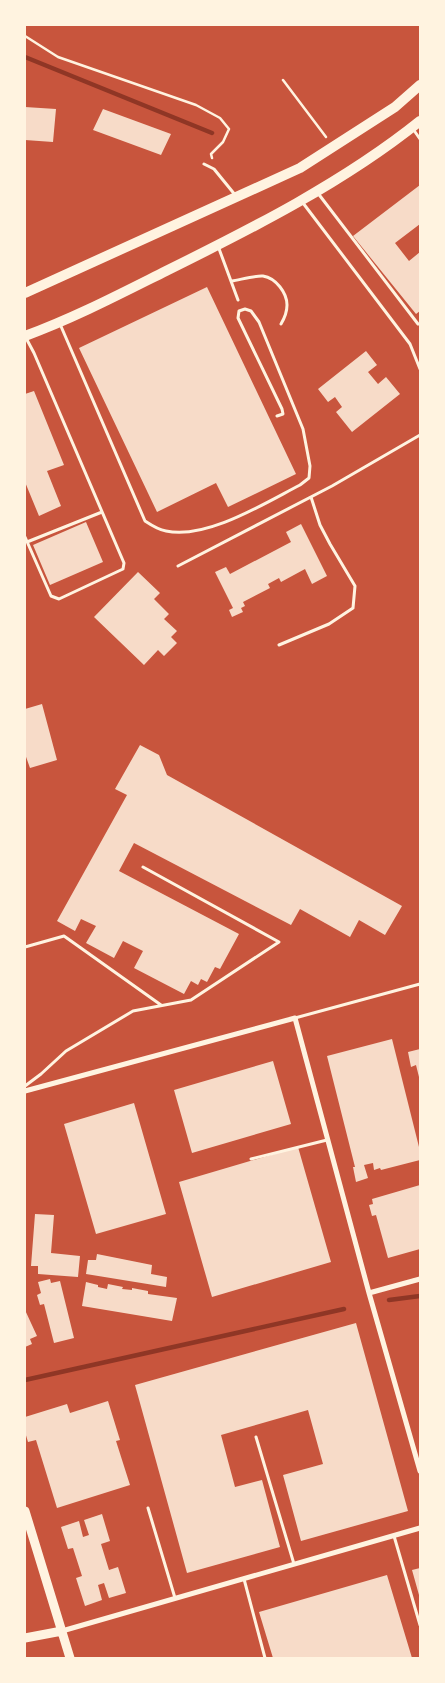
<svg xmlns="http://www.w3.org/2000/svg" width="445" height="1683" viewBox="0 0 445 1683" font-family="'Sofia Sans Condensed',sans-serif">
<rect width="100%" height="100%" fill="#c8553d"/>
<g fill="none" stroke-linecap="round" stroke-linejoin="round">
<path stroke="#8f3625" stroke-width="4.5" d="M25,57L212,133
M389,1300L420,1296
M25,1380L344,1309"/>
</g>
<path fill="#f7dbc8" d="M25,107L56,109L53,142L25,140Z
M103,109L171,134L161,155L93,130Z
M420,185V224L395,243L409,261L420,252V311L416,314L353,236Z
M207,287L296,474L228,507L216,483L157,512L79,348Z
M366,351L377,365L368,372L378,384L386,377L400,394L352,432L336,412L342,407L335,397L328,402L318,389Z
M34,391L64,465L47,471L61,506L39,516L25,482V394Z
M86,522L103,562L50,585L33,545Z
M301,524L327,576L312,584L305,569L281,582L279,578L268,584L270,588L243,602L245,606L241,608L243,612L232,617L229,610L233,608L215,572L226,567L230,574L291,542L286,532Z
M138,572L160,593L154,599L169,614L164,619L177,631L171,637L177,643L164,656L158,650L144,665L94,617Z
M42,704L57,760L30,768L25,754V709Z
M140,745L159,755L167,775L402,906L385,935L359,920L350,937L300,909L291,925L134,843L119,871L239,934L220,969L215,967L207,982L201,979L198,985L191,981L184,994L134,968L143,951L123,941L114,958L86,943L96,926L81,919L75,931L57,921L127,795L115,789Z
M392,1039L420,1151V1160L381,1170L380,1168L374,1170L373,1163L364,1165L368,1178L356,1182L353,1167H355L327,1056Z
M420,1049V1077H419L416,1065L411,1067L408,1052Z
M273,1061L291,1124L192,1153L174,1090Z
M134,1103L166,1214L96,1234L64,1124Z
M298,1147L331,1262L212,1297L179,1182Z
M420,1185V1249L388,1258L376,1215L372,1216L369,1205L373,1204L372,1199Z
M35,1214L54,1215L51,1253L80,1256L78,1277L38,1274V1266H31Z
M97,1254L152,1265L151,1274L167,1277L166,1287L86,1274L88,1260H96Z
M50,1279L51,1283L60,1281L74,1338L54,1343L44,1304L40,1305L37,1295L41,1293L38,1282Z
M86,1282L98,1285V1287L107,1289L108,1284L123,1287L122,1289L132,1290V1288L148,1291V1294L177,1298L172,1321L82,1306Z
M25,1310L37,1336L30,1339L32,1344L25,1347Z
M356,1323L408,1511L301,1541L283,1475L323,1464L308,1410L221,1435L235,1487L262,1480L280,1547L187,1573L135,1385Z
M108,1401L120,1440L116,1441L130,1485L57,1508L36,1440L28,1442L25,1432V1417L67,1404L70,1413Z
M102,1514L110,1541L101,1544L109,1570L118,1567L126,1593L109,1598L104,1583L98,1585L102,1600L85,1606L76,1578L82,1576L73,1548L68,1549L61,1527L79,1521L83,1537L89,1535L84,1520Z
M420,1568V1595H419L412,1570Z
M387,1575L412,1658H273L259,1612Z"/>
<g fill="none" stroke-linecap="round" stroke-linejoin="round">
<path stroke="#fff3e0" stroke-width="2.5" d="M25,36L58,57L196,105L220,118L229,129L223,142L211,154L212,158
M283,80L326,137"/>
<path stroke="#fff3e0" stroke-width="3" d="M413,129L420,139
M204,164L214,169L236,196
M317,192L418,324H420
M303,203L410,344L420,369
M218,246L238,300
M232,281C239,280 257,275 263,276C276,278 287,293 287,305C287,311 284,319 281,324
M60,324L145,521C151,525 159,530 166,531C206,540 265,503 300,485L309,478L310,466L303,429L259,322L251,311L245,309L239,311L238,318L282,409L283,414L277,416
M25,537L51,596L59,599L123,569L124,563L34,353L26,338
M27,542L102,512
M178,566L332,486L420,435
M279,645L329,624L353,608L355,586L330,544L320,525L311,497
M25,947L64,936L161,1005
M295,1018L420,984
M25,1086L41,1074L66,1051L133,1011L191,1000L279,942L143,867
M251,1159L327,1140
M256,1437L294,1564
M148,1508L175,1598
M394,1536L420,1625
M244,1579L265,1658"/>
<path stroke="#fff3e0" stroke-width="5" d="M25,1091L295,1018L369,1293L420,1471
M369,1293L420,1279
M62,1631L420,1528"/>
<path stroke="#fff3e0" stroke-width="9" d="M25,1511L70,1658
M25,1638L62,1631"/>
<path stroke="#fff3e0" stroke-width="10" d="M25,293L300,168L395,107L420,85
M25,336C74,318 120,294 166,271C253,228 344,182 420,121"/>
</g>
<rect width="445" height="1683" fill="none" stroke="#fff3e0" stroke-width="52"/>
</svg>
